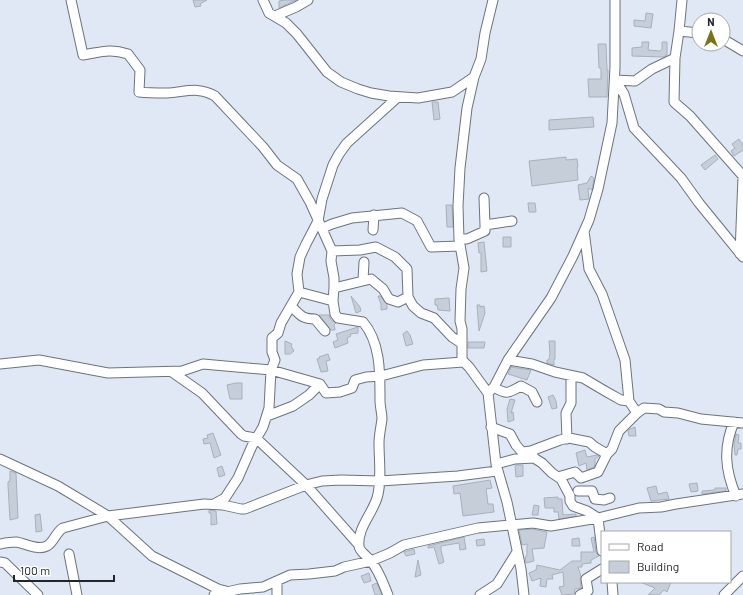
<svg xmlns="http://www.w3.org/2000/svg" width="743" height="595" viewBox="0 0 743 595" font-family="Barlow,sans-serif">
<rect width="100%" height="100%" fill="#dfe8f4"/>
<path fill="#c5ced9" stroke="#a8b0bb" d="M193,0H207L200,4L201,6L195,7Z
M284,0H296L279,8V1Z
M646,13L653,14L651,28L634,26V20L645,21Z
M642,42H649L648,50L660,51L662,49V42H667V55L663,57L632,56V48L642,47Z
M598,44H606L607,70H608L607,97H589L588,79H601V68H599Z
M432,102H438L440,119L434,120Z
M593,117L594,127L549,130V120Z
M739,139L743,145V150L734,156L731,151L735,148L732,144Z
M715,155L718,159L705,170L701,165Z
M566,157V160L577,159L578,167H577L578,180L532,186L529,161Z
M591,176L594,178L592,190L588,188L589,199L580,200L578,185L587,183Z
M528,203H535L536,212H529Z
M446,205H452L453,227H447Z
M503,237H511V247H503Z
M484,242L487,271L481,272V253H479L478,243Z
M351,296L360,307L361,311L356,313Z
M378,296H380L387,304V309L381,310V304Z
M449,298L450,311L438,310L437,305H435V299Z
M477,305H480V307L484,306L485,313L479,331Z
M319,315H329L331,320L336,323L334,325L335,330H331Z
M358,327V333L350,334L351,336L347,338L348,343L335,348L333,342L338,340L336,334Z
M407,331L410,335L413,344L406,346L403,334Z
M285,341L292,344L291,346L294,351L290,354H285Z
M549,341H555V359H554V365L547,363V360H549L550,353Z
M468,342H485L484,348H468Z
M328,354L330,360L326,361L328,371L321,372L317,359L320,358L319,357Z
M511,367L531,370L527,380L508,374Z
M236,383H242V399H230L227,385Z
M553,395L556,401L557,408L552,409L548,397Z
M510,399L515,400L511,413L513,412L514,420L508,422L507,409Z
M635,427L636,436H629L628,430Z
M213,433L221,455L214,458L210,443L204,444L203,439L208,438L207,435Z
M736,434L739,435L738,443H741V449H738L737,455H735L734,445Z
M585,450L587,457L597,455L599,456L595,459V464L594,467L587,470L586,463L579,466L576,453Z
M516,465H523V476L516,477L515,466Z
M222,466L225,475L219,477L217,468Z
M10,471L16,473L18,518L10,520L8,485V482L10,481Z
M490,480L492,488L486,489L488,504H493L494,512L463,516L460,493L454,494L453,486Z
M697,483L698,491L691,492L689,484Z
M656,486L658,494L667,492L669,499L651,501L647,488Z
M715,488H726V491L702,494V491L715,490Z
M558,497V499H562L563,515L576,514V516L559,519L558,512H554V508H545L544,498Z
M534,505L539,506L538,515H532Z
M209,510L216,511L217,524L211,525V513H209Z
M40,514L42,531L36,532L35,515Z
M532,529L547,532L544,548L532,549L534,561L526,563L525,557L527,556V544L522,545L519,530Z
M464,537L466,549L460,550L459,543L441,546V550L444,562L439,564L434,547L428,548V546Z
M594,537L596,552L599,556L591,560V563L582,564V567H578L581,576L580,580L581,588L575,589L574,594L562,595L559,587L564,586L563,572L552,575L553,579H547L546,587L540,586L541,578L532,581L529,573L536,570L537,565L560,570L572,561H581V552H594L591,538Z
M579,538L580,546H572V539Z
M484,539L485,545L477,546L476,540Z
M414,549L415,554L406,556L404,552Z
M418,560L421,575L415,577Z
M369,573L371,581L364,583L361,576Z
M640,582H671L667,592L664,590L659,595H648L655,588Z
M377,583L379,588L382,595H375L372,585Z"/>
<g fill="none" stroke-linecap="round" stroke-linejoin="round">
<g stroke="#6c737e" stroke-width="11">
<path id="minor" d="M71,0L83,55C101,52 110,48 128,54L140,70L139,92C148,93 158,93 167,93C185,92 198,86 215,96L263,147L277,165L297,179L310,202L332,251L331,261L334,278V288L333,301L335,314L338,318L363,322C381,343 380,374 380,401C380,407 382,413 382,419C381,427 379,435 379,443C379,460 382,482 377,498C372,514 357,529 359,546C359,551 367,556 370,560C379,570 383,583 388,595
M263,0L269,13L286,23L297,34L327,72L341,82L358,89L371,93L389,96L418,98L452,92L474,77
M275,16L296,7L308,0
M679,31L682,0
M699,33L679,31L675,58L652,69L635,81L615,80L624,94L634,128L681,178L699,203L743,257
M723,39L743,51
M675,58L674,102L690,116L743,176L740,254
M484,198L485,225
M323,228L332,224L352,218L402,213L417,221L431,247L460,246
M373,230L374,215
M584,231L589,269L602,294L625,360L629,401
M459,239H467L485,231V225L512,221
M332,251L360,250L376,247L395,257L407,269L408,297L413,306L421,313L434,318L452,337L461,343
M363,280L364,262
M334,288L371,279L383,289L389,299L398,302L408,297
M299,292L333,301
M291,306C300,315 302,319 315,319L325,331
M508,360L532,364L555,372L583,378L605,391L621,400L629,401L637,413L644,408L659,409L664,412L678,413L701,419L743,423
M0,364L39,360L108,373L182,371L203,364L271,370L320,384L326,393L340,392L352,388L355,380L366,377L381,376L423,365L463,362
M172,372L202,393L241,434L244,436L256,438L306,485L359,545
M494,387C506,395 509,393 521,386L532,392L537,402
M488,393L469,367L462,360V329L460,321L461,289L464,268L459,239L458,206L460,168L467,108L474,77L481,59L485,33L493,0
M267,416L293,406L309,395L320,384
M734,422C723,448 725,470 736,496
M491,427L510,434L516,445L522,452L531,451L533,455
M567,439L566,413L571,403V376
M531,451L560,440L569,438L589,442L595,447L607,454
M0,459L58,486L108,516L152,556L218,589L226,591
M496,464L515,459L534,458L542,463L552,473L561,479L570,496V501L573,506L587,511L598,518L602,551
M558,477L575,472L581,478L598,472L607,454L612,449L619,431L637,413
M578,491H592L595,499L604,500L610,498
M214,504L225,498L238,478L252,446L263,427L269,408L271,370L275,360L272,352V338L278,333L281,323L299,292L297,274L300,257L306,244L318,221L322,199L333,165L339,154L347,143L398,97
M0,544C5,543 10,542 16,542C25,543 37,551 47,546C54,542 56,532 63,528L108,516L204,504L223,505L241,509H245L306,485L322,481L341,480L380,481L458,476L497,471
M69,554L77,595
M0,562L5,563L38,595
M612,582L613,595
M214,595L240,589L263,587L290,575L309,574L335,571L344,567L371,561L390,553L404,545L478,528L533,523L551,526L598,518L639,508L661,507L676,504L743,494
M277,595V581
M480,595L497,584L517,552
M524,595L521,569L507,502L496,464L488,393L494,387L508,360L551,298L573,256L589,220L598,189L612,123L615,67V0
M580,595L588,591L586,579L602,569
M724,595L743,576"/>
</g>
<use href="#minor" stroke="#fff" stroke-width="9"/>
</g>
<rect x="601" y="531" width="130" height="52" fill="#ffffff" stroke="#a7a8a9"/>
<rect x="609" y="544" width="20" height="6" fill="#ffffff" stroke="#a7a8a9"/>
<text x="637" y="551" font-size="12" fill="#222529">Road</text>
<rect x="609" y="561" width="20" height="12" fill="#c5ced9" stroke="#a7a8a9"/>
<text x="637" y="571" font-size="12" fill="#222529">Building</text>
<g transform="translate(711 32)"><circle r="19" fill="#ffffff" stroke="#a7a8a9"/>
<path d="M0-3L7 15L0 10L-7 15Z" fill="#777316"/>
<text y="-6" font-size="11" font-weight="bold" text-anchor="middle" fill="#222529">N</text>
</g>
<path d="M14 575v6h100v-6" fill="none" stroke="#222529" stroke-width="2"/>
<text x="20" y="575" font-size="12" fill="#222529" stroke="#ffffff" stroke-width="3" paint-order="stroke">100 m</text>
</svg>
